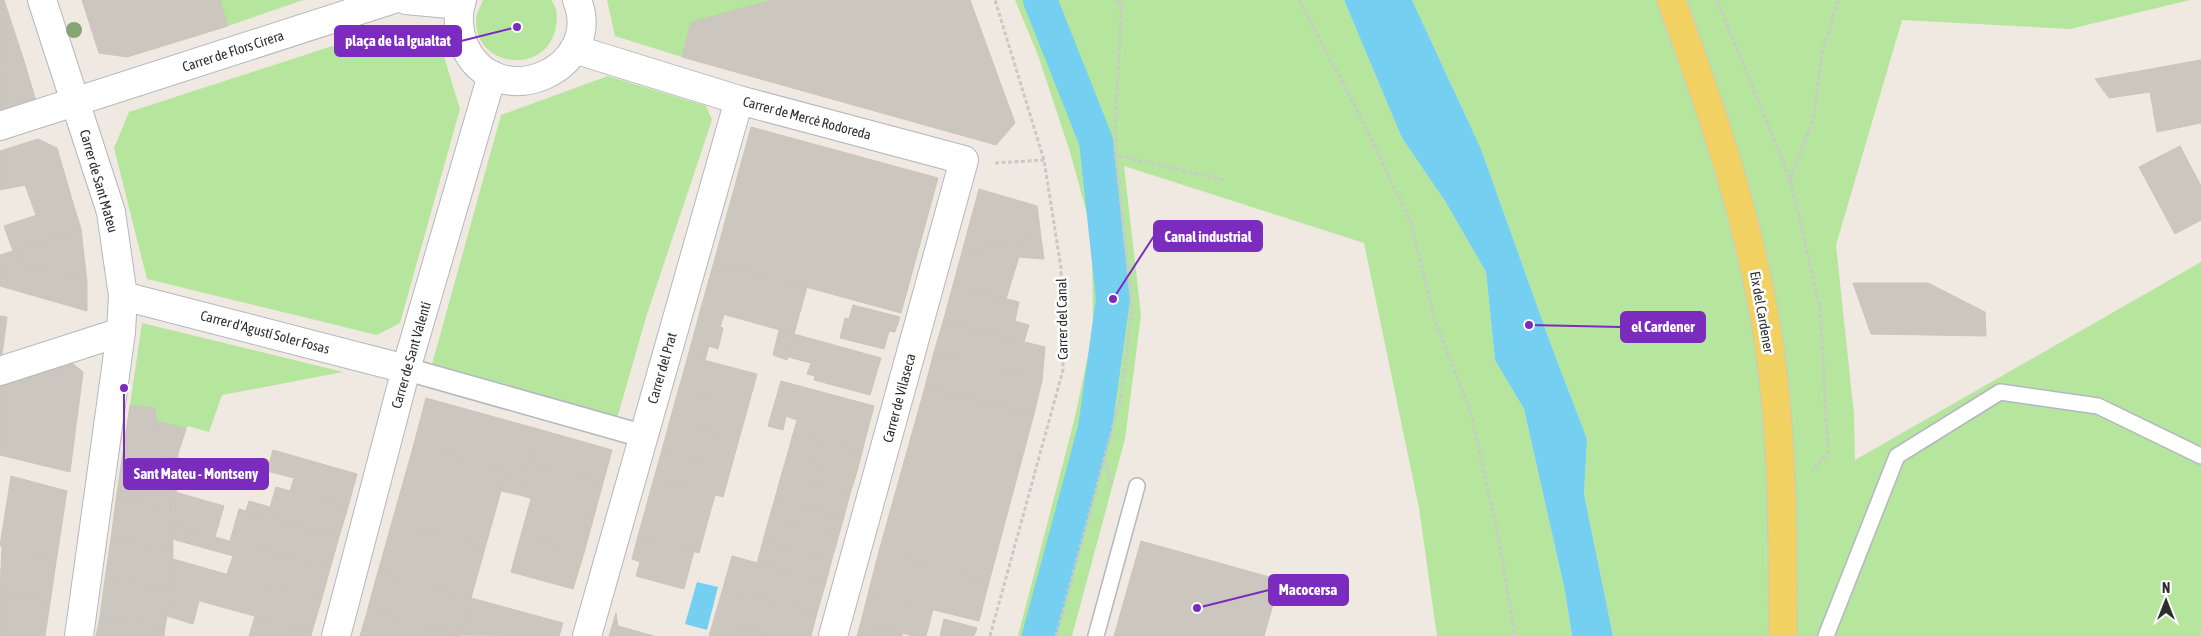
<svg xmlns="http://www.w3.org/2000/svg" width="2201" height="636" viewBox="0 0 2201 636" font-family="'Asap Condensed',sans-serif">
<rect width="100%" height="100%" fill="#efe9e1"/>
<path fill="#b6e59e" d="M220,0H303L228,26Z
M483,0H551C557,7 558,17 556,26C548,77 473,68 476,18C477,13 481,5 483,0Z
M607,0H773L691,22L682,57L615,36Z
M1015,0H1344L1402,138L1445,201L1486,272L1495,360L1524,409L1565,591L1572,636H1437L1419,508L1364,243L1124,166L1141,315L1125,439L1072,636H1018L1074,421L1093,333L1092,232L1070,152L1038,55Z
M1412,0H2190L2070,29L1902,20L1836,245L1854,415L1855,460L2201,262V636H1613L1584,494L1587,439L1550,342L1481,149Z
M394,26L442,50L460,109L400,323L377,335L147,279L114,148L129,112Z
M608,76L706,106L712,120L647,314L616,422L431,368L501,115Z
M142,323L343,372L222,395L209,432L188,426L186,429L157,421L155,408L130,405Z"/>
<path fill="#75cff0" d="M1344,0H1412L1481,149L1550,342L1587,439L1584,494L1613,636H1572L1565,591L1524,409L1495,360L1486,272L1445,201L1402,138Z
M697,582L718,587L707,630L685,624Z"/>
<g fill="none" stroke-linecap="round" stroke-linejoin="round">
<path stroke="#75cff0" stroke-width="34" d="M1039,636L1095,428L1113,299L1096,141L1040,0"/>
</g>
<path fill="#cbc7bf" stroke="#cbc5ba" d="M0,0H4L24,61L0,69Z
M82,0H220L228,26L127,57L99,53Z
M773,0H970L1015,123L996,145L682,57L691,22Z
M2201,60V123L2157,132L2150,92L2109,98L2095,79Z
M24,61L36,101L0,110V69Z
M751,127L938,178L901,313L714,262Z
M38,139L57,148L64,172L25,185L0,190V151Z
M2180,146L2201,186V220L2175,234L2139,167Z
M64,172L73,203L36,215L25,185Z
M979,189L1037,206L1041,237L962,252Z
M73,203L81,229L13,251L4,226Z
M81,229L87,282L0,257V255Z
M1041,237L1044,259L1019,257L1006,299L953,285L962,252Z
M0,257L87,282V311L0,286Z
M714,262L807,287L794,334L701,308Z
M1853,283H1928L1985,312L1986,336L1871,334Z
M953,285L1019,302L1015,321L1029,325L1024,342L943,322Z
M853,305L900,317L895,332L889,331L884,349L840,338L845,318L849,319Z
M701,308L724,315L720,327L723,328L718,349L709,346L705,360L688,356Z
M0,316L7,317L2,355H0Z
M943,322L1045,347L1042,381L998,367L997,370L934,352Z
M779,330L794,334L787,360L773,355Z
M794,334L881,358L870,395L814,380L815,376L807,374L811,363L788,357Z
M934,352L997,370L998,367L1042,381L1034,414L925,387Z
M688,356L757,374L748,407L679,388Z
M72,363L83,372L70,472L0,455V386Z
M781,381L874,406L862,452L793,434L797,420L786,416L783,430L768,426Z
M925,387L1034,414L989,582L879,551Z
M679,388L748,407L739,439L670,420Z
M426,398L538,429L519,495L501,491L507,470L414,444Z
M130,405L155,408L171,507L116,500Z
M670,420L739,439L731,468L662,450Z
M157,421L186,429L177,457L162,453Z
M538,429L612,450L603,483L529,462Z
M793,434L862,452L856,475L787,456Z
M414,444L507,470L485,548L392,522Z
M273,450L357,474L348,507L290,491L294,478L267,471Z
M662,450L731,468L723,497L654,478Z
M162,453L186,460L176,492L168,490Z
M787,456L856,475L850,494L781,476Z
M529,462L603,483L594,516L519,495Z
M11,476L67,491L56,562L0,546Z
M781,476L850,494L844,517L775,498Z
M654,478L715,495L699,553L638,536Z
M276,487L348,507L339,537L246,511L249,501L270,507Z
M168,490L224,506L215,537L172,525Z
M775,498L844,517L838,538L769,519Z
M531,499L594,516L584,553L521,535Z
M116,500L171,507L173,549L111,539Z
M239,509L339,537L330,569L230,541Z
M769,519L838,538L832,559L763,541Z
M392,522L485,548L471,598L378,572Z
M172,525L330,569L321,601L227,574L233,556L172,539Z
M521,535L584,553L573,589L511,572Z
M638,536L694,551L684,589L636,576L640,562L632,559Z
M111,539L173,549L172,589L105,579Z
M763,541L832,559L826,582L757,563Z
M1141,541L1280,580L1264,636H1114Z
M2,547L56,562L50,603L0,590Z
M879,551L989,582L979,621L868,594Z
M732,556L826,582L817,613L723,588Z
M173,559L321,601L312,632L171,593Z
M378,572L471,598L461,635L368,609Z
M378,572L471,598L461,635L368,609Z
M105,579L172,589L165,627L100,616Z
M723,588L817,613L811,636H775L714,619Z
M0,590L50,603L45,636H0Z
M171,593L199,601L193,624L167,616Z
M868,594L933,610L926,636H913L861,622Z
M471,598L563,623L559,636L461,635Z
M368,609L461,635V636H360Z
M616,613L618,626L654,636H609Z
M100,616L165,627L164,636H96Z
M255,616L312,632L311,636H249Z
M714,619L775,636H709Z
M944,619L977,628L974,636H940Z
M861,622L903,633L902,636H857Z"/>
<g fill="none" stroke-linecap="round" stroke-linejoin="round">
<g stroke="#b4b7c1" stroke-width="18">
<path id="service" d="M1096,636L1137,486
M1826,636L1897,456L2000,392L2098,406L2201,456"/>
</g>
<g stroke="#b4b7c1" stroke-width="25">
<path id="pedestrian" d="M406,369L643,436"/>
</g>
<g stroke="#b4b7c1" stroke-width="30">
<path id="minor" d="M406,0L460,5
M462,0C457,14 458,31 464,45C496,117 605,70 577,0
M574,49L739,100L964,160L833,636
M0,126L391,0
M123,296L406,369
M0,371L121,332
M336,636L406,369L492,75
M587,636L739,100"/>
</g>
<g stroke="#b4b7c1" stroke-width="30">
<path id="tertiary" d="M42,0L111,212L123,296L121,332L79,636"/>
</g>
<g stroke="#c9c9c9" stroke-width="30">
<path id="primary" d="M1671,0C1712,110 1750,222 1768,338C1783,437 1783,536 1783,636"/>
</g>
<path stroke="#c9c9c9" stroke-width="3" stroke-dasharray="4 2.5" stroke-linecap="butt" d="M1117,0L1121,8
M1299,0L1358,112L1410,220L1435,321L1471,413L1497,531L1515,636
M1717,0L1790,179L1820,307L1828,452L1812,472
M1116,155L1115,126L1122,0
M995,163L1044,160
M1790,179L1813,120L1822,54L1838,0
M1104,461L1112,483
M990,636L1063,370L1061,268L1044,160L995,0
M1056,636L1121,397L1132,309L1116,155L1224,180"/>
<use href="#service" stroke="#fff" stroke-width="15"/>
<use href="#pedestrian" stroke="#fff" stroke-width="22"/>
<use href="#minor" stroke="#fff" stroke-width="28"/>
<use href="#tertiary" stroke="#fff" stroke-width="28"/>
<use href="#primary" stroke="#f2d163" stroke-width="28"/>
</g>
<circle fill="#84a574" cx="74" cy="30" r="8"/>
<g text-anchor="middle" stroke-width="5" stroke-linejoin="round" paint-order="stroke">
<g font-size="14" fill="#2e2e2e" stroke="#fff">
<text transform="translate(233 51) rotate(-18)" y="5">Carrer de Flors Cirera</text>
<text transform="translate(807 118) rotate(15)" y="5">Carrer de Mercè Rodoreda</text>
<text transform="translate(99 181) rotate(74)" y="5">Carrer de Sant Mateu</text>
<text transform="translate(1762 312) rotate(80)" y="5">Eix del Cardener</text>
<text transform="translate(1062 319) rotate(-91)" y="5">Carrer del Canal</text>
<text transform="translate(265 332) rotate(15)" y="5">Carrer d'Agustí Soler Fosas</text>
<text transform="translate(411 355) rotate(-74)" y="5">Carrer de Sant Valentí</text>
<text transform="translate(662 368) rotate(-74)" y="5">Carrer del Prat</text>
<text transform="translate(899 398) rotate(-75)" y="5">Carrer de Vilaseca</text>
</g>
</g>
<path fill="none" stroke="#7b2cbf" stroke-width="2" d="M517 27L461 41M1113 299L1154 236M1529 325L1621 327M124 388L124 474M1197 608L1269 590"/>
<g fill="#7b2cbf" stroke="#fff" stroke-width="2">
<circle cx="517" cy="27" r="5"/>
<circle cx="1113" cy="299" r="5"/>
<circle cx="1529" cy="325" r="5"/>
<circle cx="124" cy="388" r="5"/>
<circle cx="1197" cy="608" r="5"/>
</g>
<g fill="#7b2cbf" stroke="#7b2cbf" stroke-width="2">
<rect x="335" y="26" width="126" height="30" rx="5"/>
<rect x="1154" y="221" width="108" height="30" rx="5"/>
<rect x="1621" y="312" width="84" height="30" rx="5"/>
<rect x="124" y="459" width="144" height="30" rx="5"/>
<rect x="1269" y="575" width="79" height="30" rx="5"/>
</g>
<g font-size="15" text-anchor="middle" font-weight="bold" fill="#fff">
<text x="398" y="46">plaça de la Igualtat</text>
<text x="1208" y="242">Canal industrial</text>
<text x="1663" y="332">el Cardener</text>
<text x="196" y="479">Sant Mateu - Montseny</text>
<text x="1308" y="595">Macocersa</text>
</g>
<g transform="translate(2166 601)" stroke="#ffffff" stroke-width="4" paint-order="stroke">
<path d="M0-4L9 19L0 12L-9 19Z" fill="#2e2e2e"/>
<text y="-8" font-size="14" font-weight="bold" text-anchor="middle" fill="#2e2e2e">N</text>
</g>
</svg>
